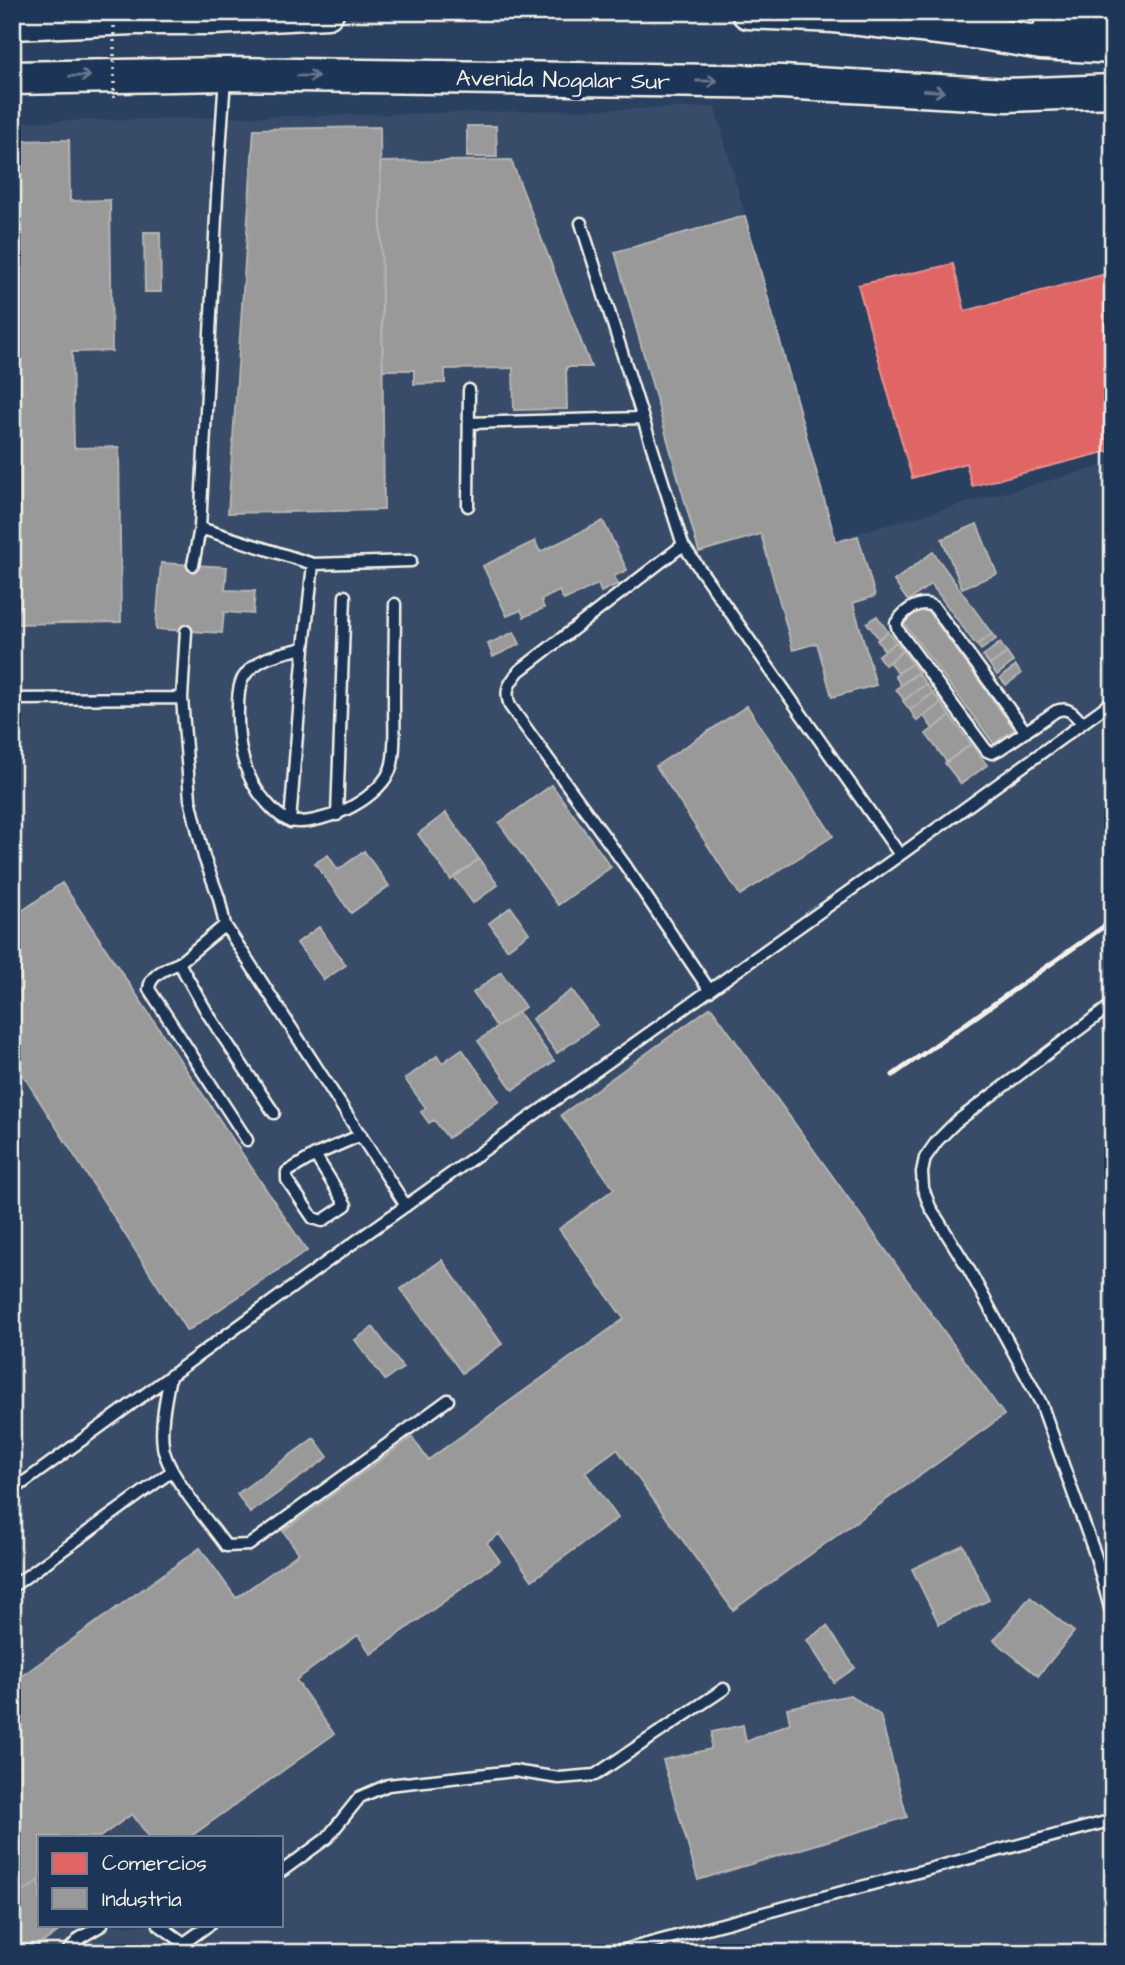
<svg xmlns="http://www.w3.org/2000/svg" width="1125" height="1965" viewBox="0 0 1125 1965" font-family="'Architects Daughter',sans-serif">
<rect width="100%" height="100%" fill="#2a4060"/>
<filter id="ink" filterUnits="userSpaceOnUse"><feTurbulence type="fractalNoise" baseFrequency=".0143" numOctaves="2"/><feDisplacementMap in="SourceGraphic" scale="14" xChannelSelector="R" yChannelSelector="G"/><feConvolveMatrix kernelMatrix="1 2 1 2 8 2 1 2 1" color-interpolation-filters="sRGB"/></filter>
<g filter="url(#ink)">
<path fill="#374c69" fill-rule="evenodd" d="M715,107L835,539L1113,463V1953H12V122ZM40,1837H282V1925H40Z"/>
<path fill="#e06666" stroke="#e6908d" stroke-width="2" d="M953,264L965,311L1113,272V450L972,486L966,463L912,478L858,285Z"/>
<path fill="#999" stroke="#b4b3b1" stroke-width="2" d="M467,126H496L497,157H467Z
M380,127L384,510L228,513L254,129Z
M69,140L70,201L110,200L112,351L72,352L74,448L119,447L121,622L12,624V141Z
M511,160L591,367H566L567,409L514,410L513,368L445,369V383L414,384V370H383L380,162Z
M745,216L836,542L858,536L875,596L853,603L876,685L832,697L817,643L793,650L761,534L699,552L615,252Z
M144,232H160L161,292H145Z
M603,521L627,570L614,576L618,584L601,592L598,584L564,600L559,591L541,600L544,608L524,617L521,610L507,616L483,566L535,541L540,552Z
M977,524L997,574L962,588L942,539Z
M933,552L992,634L976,645L931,584L908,601L894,581Z
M161,563L227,567L225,590L255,591L253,614L224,612L222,633L156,629Z
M924,606L1014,729L994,744L903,622Z
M877,616L888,632L879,639L867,623Z
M514,632L520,644L493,657L488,644Z
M888,632L896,642L885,651L877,640Z
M992,634L996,639L981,650L977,645Z
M896,642L903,651L885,665L878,656Z
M1000,643L1007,653L990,665L983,656Z
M903,651L912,663L898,673L889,662Z
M1007,653L1013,662L997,675L990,665Z
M912,663L918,672L901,685L895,676Z
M1016,666L1021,674L1006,685L1000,678Z
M918,673L926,684L904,700L896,689Z
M926,684L933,693L910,710L903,701Z
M933,693L941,703L917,721L910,710Z
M941,703L950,716L933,729L924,716Z
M747,706L833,836L740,895L656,766Z
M950,716L971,744L947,762L926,734Z
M971,744L987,765L961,784L945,763Z
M552,785L611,867L558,905L499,823Z
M446,813L479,859L451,880L418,834Z
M364,851L389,886L351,913L315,863L328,855L338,870Z
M479,859L498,885L473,903L454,877Z
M62,883L307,1251L187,1331L12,1058V918Z
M511,907L529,933L507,949L489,923Z
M319,927L346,965L324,980L297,943Z
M501,972L525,1007L497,1027L473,993Z
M572,990L597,1025L557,1053L532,1019Z
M711,1007L1004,1415L733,1610L617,1449L585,1472L618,1518L532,1580L499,1534L487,1543L500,1561L371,1654L358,1635L296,1680L334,1734L190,1837H149L132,1814L100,1837H40V1880L12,1900V1683L200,1548L236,1598L299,1553L283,1531L412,1437L428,1460L624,1319L559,1229L614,1189L561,1115Z
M518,1012L554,1061L513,1090L478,1041Z
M462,1049L499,1101L448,1138L434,1120L429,1123L421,1112L426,1108L405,1079L437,1056L442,1063Z
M442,1260L502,1344L462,1373L401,1289Z
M373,1327L403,1368L385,1380L355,1340Z
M314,1438L328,1457L250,1513L237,1494Z
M963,1545L989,1600L939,1624L912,1569Z
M1030,1597L1074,1632L1038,1676L994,1640Z
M827,1626L855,1668L834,1682L807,1640Z
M850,1695L880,1715L907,1817L698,1880L663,1760L711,1749L712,1732L743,1725L746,1742L790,1723L787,1708Z
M40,1880V1925H67L28,1953H12V1900Z
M861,1947L862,1953H837Z"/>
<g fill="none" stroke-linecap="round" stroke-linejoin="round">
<g stroke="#f4f1e8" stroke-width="15">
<path id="service" d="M581,223L683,545
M469,423L642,418
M468,506L469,390
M200,528L313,564L411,561
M193,565L200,528L217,197L225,77
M186,631L182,698L190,799L204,857L219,898L225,925L406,1206
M304,648C282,653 256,657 243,678C238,687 238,699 238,709C237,744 243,777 267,803C273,810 279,816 287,820C303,827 339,814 353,806C369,797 388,782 392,764C396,745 394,724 394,705C394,671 395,637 395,604
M12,699L182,698
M1026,732L934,607C920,598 904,611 896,623L898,630L987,751L992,753L1000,749L1056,711C1069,706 1074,714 1082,723
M337,815L345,596
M290,822L304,648L313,564
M225,925L179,963L208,1014L274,1113
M179,963C166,969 150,974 149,989L247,1140
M710,991L625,865L510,706C504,690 509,684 519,671L683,545L900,855
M1113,1004L956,1122L937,1141L925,1158L922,1172L923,1188L930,1207L968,1268L1041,1403L1096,1557L1113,1619
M315,1155L346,1205L322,1221L313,1218L287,1180V1172L315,1155L361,1135
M448,1400L249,1545L226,1546C209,1522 166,1473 163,1446C160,1423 166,1398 170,1376L335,1256L900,855L1113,701
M12,1491L170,1376
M12,1587L172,1471
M282,1871L327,1838L360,1797L388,1785L514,1771L559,1778L595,1775L724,1689
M159,1925L184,1943
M66,1953L80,1938L102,1925
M186,1953L184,1943L209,1925
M613,1953L1113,1820"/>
</g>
<g stroke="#f4f1e8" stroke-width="37">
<path id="trunk" d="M748,12L834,16L982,33L1041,43L1113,47
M12,23L134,18H215L327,12
M1051,25L1113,24
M12,78L225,74L781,82L1007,95L1113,91"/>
</g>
<use href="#service" stroke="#1d3557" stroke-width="10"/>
<use href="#trunk" stroke="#1d3557" stroke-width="32"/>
<path stroke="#f4f1e8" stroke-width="5" d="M893,1075L1113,920"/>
<path stroke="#f4f1e8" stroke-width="3.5" stroke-dasharray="2 5" stroke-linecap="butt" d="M114,12V98"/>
</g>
<defs><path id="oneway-shaft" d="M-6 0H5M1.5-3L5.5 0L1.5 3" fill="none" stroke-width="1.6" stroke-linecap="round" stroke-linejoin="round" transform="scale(1.75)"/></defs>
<g stroke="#68778a">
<use href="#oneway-shaft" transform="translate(80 76) rotate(-1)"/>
<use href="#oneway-shaft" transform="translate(308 76) rotate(1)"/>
<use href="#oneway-shaft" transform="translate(707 81)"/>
<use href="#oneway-shaft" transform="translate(934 91) rotate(3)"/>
</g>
</g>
<g text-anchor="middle" stroke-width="7" stroke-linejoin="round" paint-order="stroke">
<g font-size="23" fill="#f4f1e8" stroke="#1d3557">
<text transform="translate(563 79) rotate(1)" y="8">Avenida Nogalar Sur</text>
</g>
</g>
<rect width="1125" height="1965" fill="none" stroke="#1d3557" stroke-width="42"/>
<rect x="21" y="21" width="1083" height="1923" fill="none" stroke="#f4f1e8" stroke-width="2.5" filter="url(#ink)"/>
<rect x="38" y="1836" width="245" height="91" fill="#1d3557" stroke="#738091" stroke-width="2"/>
<rect x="52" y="1853" width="35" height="21" fill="#e06666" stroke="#738091" stroke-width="2"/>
<text x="102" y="1870" font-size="21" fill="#f4f1e8">Comercios</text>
<rect x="52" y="1888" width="35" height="21" fill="#999999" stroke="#738091" stroke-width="2"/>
<text x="102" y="1906" font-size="21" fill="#f4f1e8">Industria</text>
</svg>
